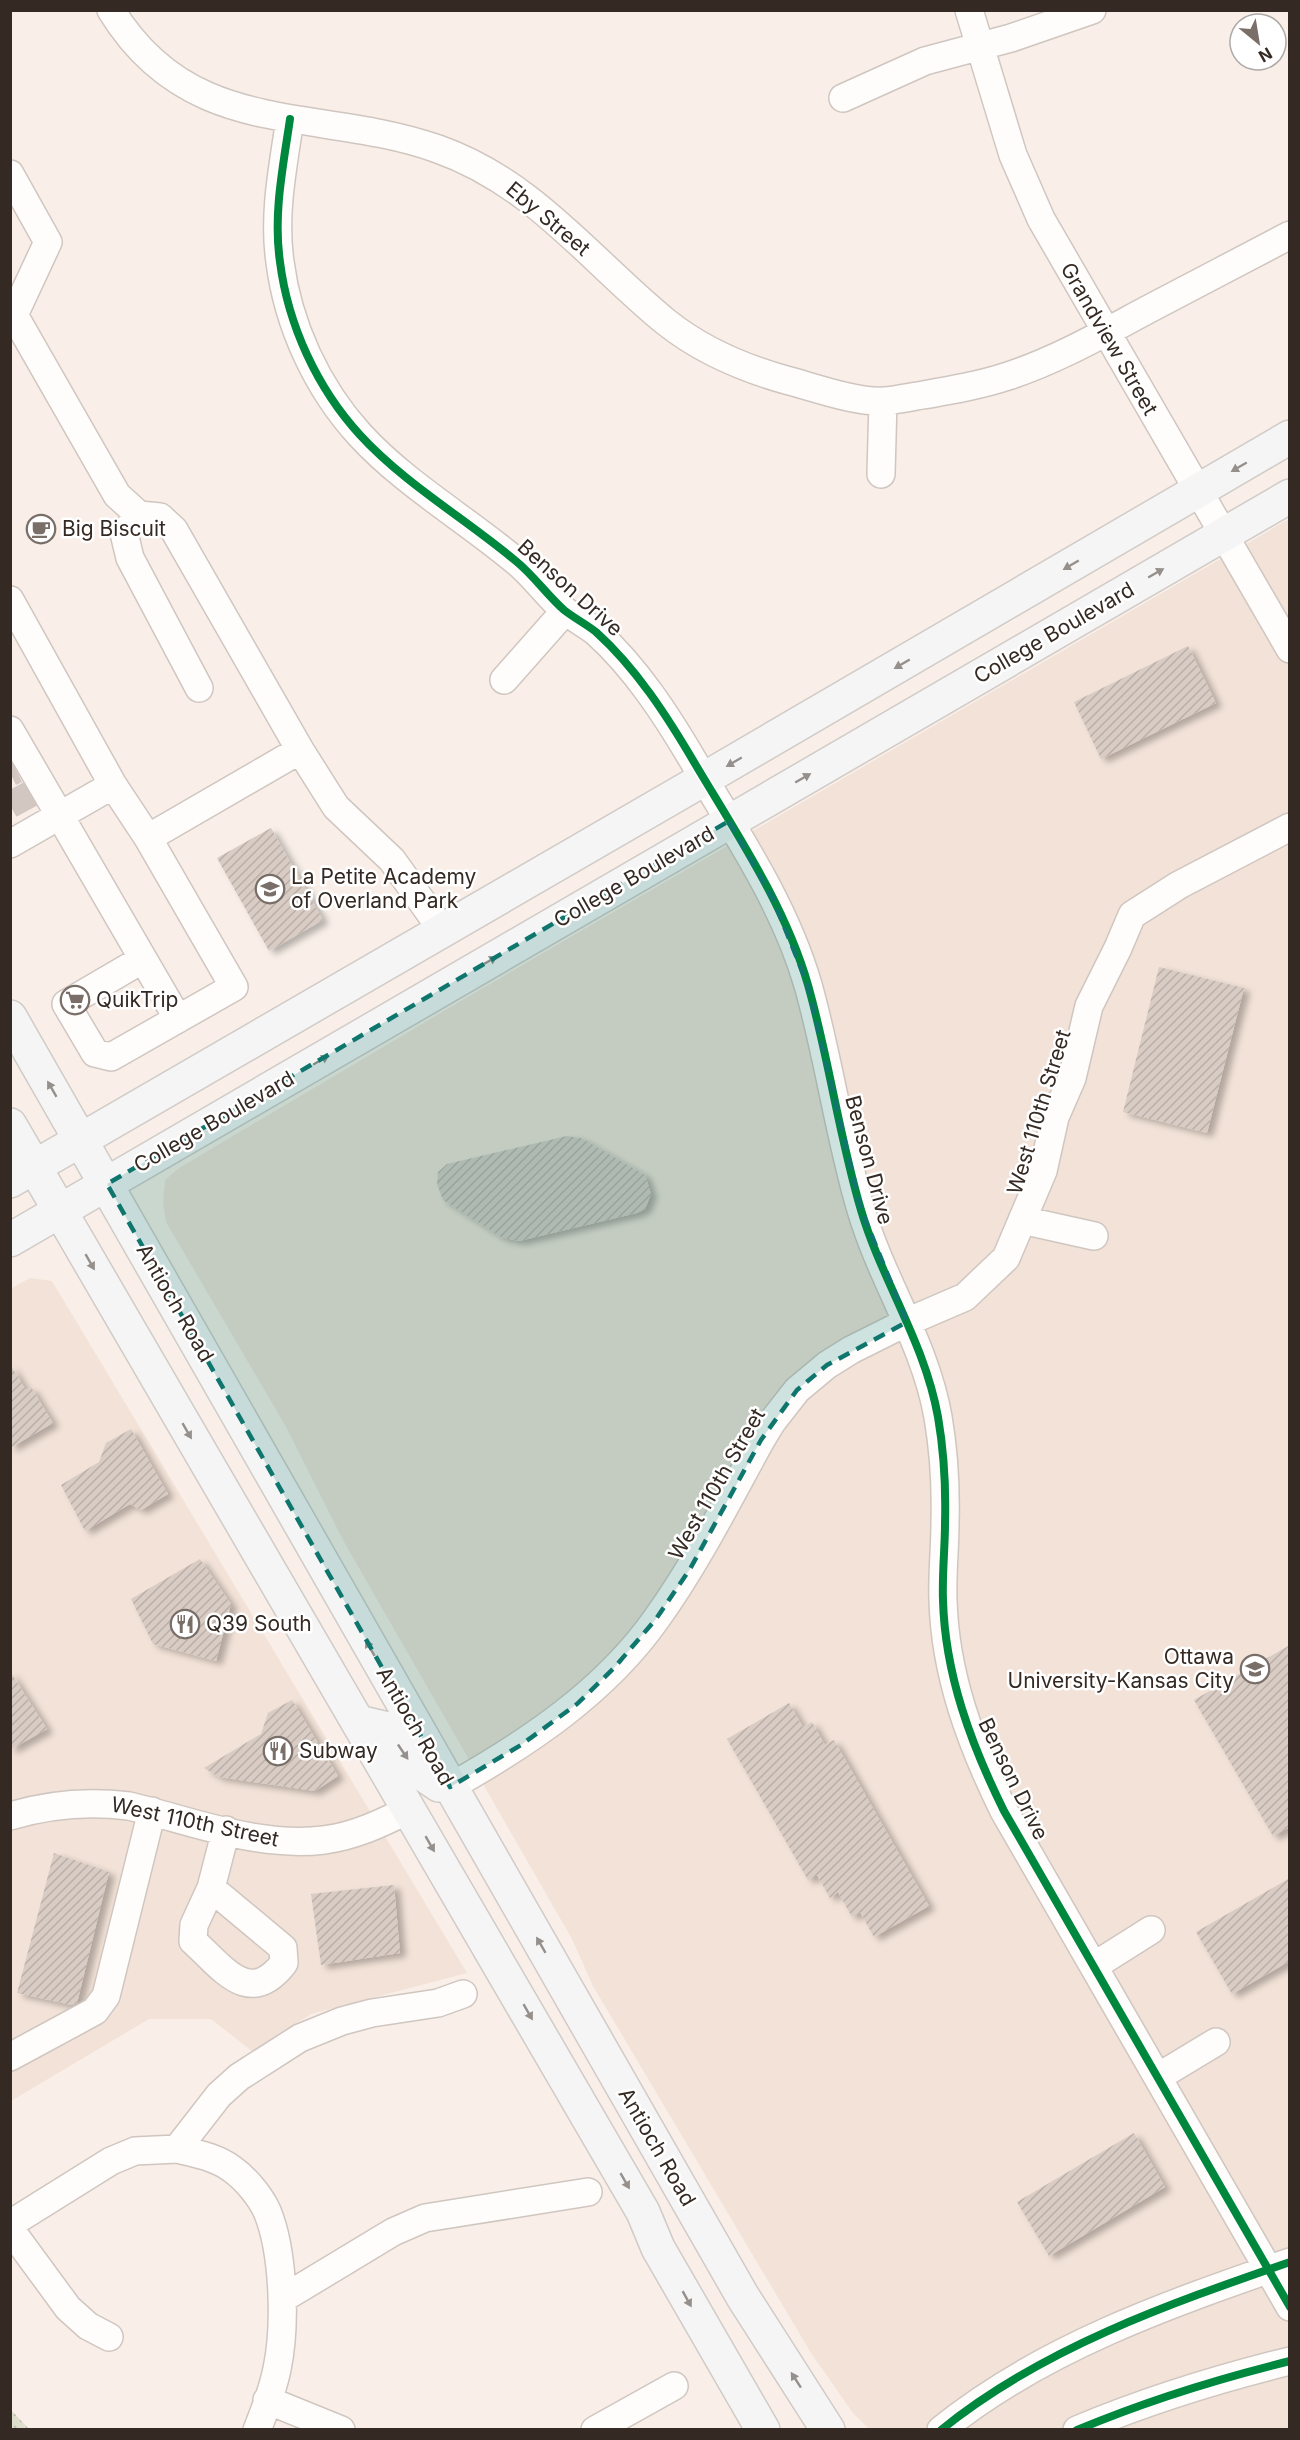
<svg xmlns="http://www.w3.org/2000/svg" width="1300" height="2440" viewBox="0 0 1300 2440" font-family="Inter,sans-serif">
<defs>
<pattern id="park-dots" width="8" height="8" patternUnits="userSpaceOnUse" patternTransform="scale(1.5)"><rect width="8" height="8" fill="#dddecb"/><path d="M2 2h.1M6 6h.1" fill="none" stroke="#bebfae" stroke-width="1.8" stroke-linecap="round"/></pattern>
<pattern id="building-hatch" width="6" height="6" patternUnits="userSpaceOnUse" patternTransform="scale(1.5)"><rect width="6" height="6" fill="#d8ccc4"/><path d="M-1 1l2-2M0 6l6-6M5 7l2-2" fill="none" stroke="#baafa8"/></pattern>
<filter id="shadow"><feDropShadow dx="6" dy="4" stdDeviation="3" flood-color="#0004"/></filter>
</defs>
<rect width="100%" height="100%" fill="#f9efe8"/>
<path fill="#f2e2d7" d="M1289,519V2429L870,2430L853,2413L811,2353L593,1986L572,1939L344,1542L286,1427L166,1222L163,1203L165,1180L179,1168L454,1005Z
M30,1278L52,1281L467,1973L311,2014L252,2051L211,2019H149L11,2101L10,1289Z"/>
<path fill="url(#park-dots)" d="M11,2410L29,2429H11Z"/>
<path fill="url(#building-hatch)" filter="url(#shadow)" d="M1188,646L1216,703L1101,759L1074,702Z
M271,828L323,920L269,951L217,858Z
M1159,967L1244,988L1207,1133L1123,1112Z
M567,1136L581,1138L645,1175L651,1194L645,1209L637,1213L519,1241L501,1237L443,1200L437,1184L438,1172L447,1164Z
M10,1364L26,1390L31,1387L53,1423L10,1448Z
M131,1429L168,1494L141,1510L130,1504L85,1531L61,1485L99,1462L106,1443Z
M200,1559L231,1604L216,1661L153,1644L131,1599Z
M1290,1645V1827L1273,1836L1194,1700Z
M10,1671L47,1729L10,1750Z
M292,1700L338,1776L315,1791L219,1777L204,1768L261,1734L268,1713Z
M789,1703L803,1727L812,1722L825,1745L834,1740L929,1906L874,1937L860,1912L852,1917L838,1892L830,1898L817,1875L808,1880L727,1739Z
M54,1853L109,1872L77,2003L72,2005L17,1993Z
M1290,1878V1961L1232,1994L1196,1932Z
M394,1885L400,1953L321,1965L311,1894Z
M1134,2133L1165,2187L1049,2256L1017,2202Z"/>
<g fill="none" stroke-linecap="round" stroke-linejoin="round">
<path stroke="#d2c8c1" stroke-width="27" stroke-dasharray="27 14" stroke-linecap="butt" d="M10,773L16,770
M10,805L32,793"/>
<g stroke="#d0c6c0" stroke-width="30">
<path id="minor" d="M111,10C191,141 317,106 438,149C534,183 590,260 666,322C701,350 743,368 786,380C813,387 857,403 884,401C897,400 910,397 923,395C952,390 981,385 1008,376C1057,360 1102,334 1147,310C1195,285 1242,260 1290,235
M969,10L1013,155L1041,219L1290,649
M843,98L925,61L1011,38L1092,10
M290,119C283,167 273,214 280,262C288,325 317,388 360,435C405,484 466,519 517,562C534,576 547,595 564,610C574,618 586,624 596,632C636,668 667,716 694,762C736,833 785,905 808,985C829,1059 839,1136 861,1210C882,1281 925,1343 938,1417C944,1452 946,1487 945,1523C945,1548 942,1574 943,1600C945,1675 971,1744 1004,1811L1290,2307
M10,174L48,242L14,315L117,495L139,515
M881,474L883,401
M10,600L113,785L148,838L300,750
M504,680L565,611
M199,688L130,558L124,533L139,515L160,517L174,530L300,750L336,807L392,860L443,931
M10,730L178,1019
M10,844L113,785
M143,959L66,1004L95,1053L111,1057L234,987L148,838
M1022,1220L1094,1236
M450,1787C528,1743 605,1692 657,1618C697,1562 728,1500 761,1440L772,1422L797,1390L827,1365L851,1350L907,1322L965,1297L1006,1258L1043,1171L1055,1117L1072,1078L1089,1006L1118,948L1132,915L1179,885L1290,827
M10,1816C50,1804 89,1801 129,1806C192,1821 258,1848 324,1840C355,1836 382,1823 410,1809
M211,1888L283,1948L284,1963C249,2008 223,1968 193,1941L194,1925L211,1888L226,1830
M1094,1966L1151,1930
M10,2057L95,2011L106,1996L152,1811
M1158,2077L1216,2042
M177,2149C197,2154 216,2157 232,2169C246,2179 260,2196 267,2211C284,2252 286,2326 277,2369C273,2389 265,2410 257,2430
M10,2224L111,2161L135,2151L177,2149L219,2095L239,2077L300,2038L342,2021L372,2013L438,2003L463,1994
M10,2229L68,2308L88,2326L109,2337
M282,2299L393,2232L425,2218L588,2192
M267,2400L341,2430
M595,2430L674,2386
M941,2430C1042,2348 1169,2304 1290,2262
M1077,2430C1146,2401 1217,2379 1290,2361"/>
</g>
<g stroke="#d0cbc7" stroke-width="36">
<path id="major" d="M10,1017L743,2297L828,2430
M10,1125L643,2212L658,2248L763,2430
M10,1181L704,779L1290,437
M10,1240L1290,496
M367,1724L388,1729L414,1768L439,1785"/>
</g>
<use href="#minor" stroke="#fefdfc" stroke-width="27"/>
<use href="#major" stroke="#f6f5f6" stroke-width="33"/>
<g stroke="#fff" stroke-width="11">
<path id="cycleway" d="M290,119C283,167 273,214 280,262C288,325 317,388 360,435C405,484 466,519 517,562C534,576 547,595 564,610C574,618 586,624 596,632C636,668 667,716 694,762C736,833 785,905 808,985C829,1059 839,1136 861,1210C882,1281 925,1343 938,1417C944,1452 946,1487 945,1523C945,1548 942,1574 943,1600C945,1675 971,1744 1004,1811L1290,2307
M941,2430C1042,2348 1169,2304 1290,2262
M1077,2430C1146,2401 1217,2379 1290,2361"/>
</g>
<use href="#cycleway" stroke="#00873e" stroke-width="8"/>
</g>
<defs><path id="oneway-solid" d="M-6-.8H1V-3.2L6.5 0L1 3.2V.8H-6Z" transform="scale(1.5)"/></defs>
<g fill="#96908c">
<use href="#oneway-solid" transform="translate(1239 467) rotate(150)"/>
<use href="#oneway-solid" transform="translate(1071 565) rotate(150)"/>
<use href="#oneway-solid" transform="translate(1156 573) rotate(-30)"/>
<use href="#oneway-solid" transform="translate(902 664) rotate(150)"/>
<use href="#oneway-solid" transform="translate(734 762) rotate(150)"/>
<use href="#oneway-solid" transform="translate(803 778) rotate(-30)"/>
<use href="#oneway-solid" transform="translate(489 961) rotate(-30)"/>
<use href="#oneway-solid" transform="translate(321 1060) rotate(-30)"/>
<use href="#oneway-solid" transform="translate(52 1089) rotate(-120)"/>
<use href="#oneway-solid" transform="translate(90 1262) rotate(60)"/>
<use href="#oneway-solid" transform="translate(187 1431) rotate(60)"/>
<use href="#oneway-solid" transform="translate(370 1648) rotate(-120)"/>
<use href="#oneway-solid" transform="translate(403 1752) rotate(56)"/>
<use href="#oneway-solid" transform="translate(430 1844) rotate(60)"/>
<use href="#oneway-solid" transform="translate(541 1945) rotate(-120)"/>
<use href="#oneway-solid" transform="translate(528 2012) rotate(60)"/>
<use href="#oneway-solid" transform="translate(625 2181) rotate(60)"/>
<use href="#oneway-solid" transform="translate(687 2299) rotate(61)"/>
<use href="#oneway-solid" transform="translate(796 2380) rotate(-123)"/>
</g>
<path fill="#0f766e" fill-opacity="0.2" stroke="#0f766e" stroke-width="4.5" stroke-dasharray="12 8" stroke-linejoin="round" d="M729,821L773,899L807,983L861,1209L907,1322L827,1365L797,1390L761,1440L690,1569L656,1619L614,1668L577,1704L521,1745L450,1787L107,1184Z"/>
<defs>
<g id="cafe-ring" transform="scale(1.5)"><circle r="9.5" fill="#fff" stroke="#7a6f68" stroke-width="1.5"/><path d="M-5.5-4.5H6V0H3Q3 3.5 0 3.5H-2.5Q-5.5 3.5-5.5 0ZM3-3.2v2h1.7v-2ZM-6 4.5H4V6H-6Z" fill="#7a6f68"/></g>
<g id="school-ring" transform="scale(1.5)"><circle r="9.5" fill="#fff" stroke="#7a6f68" stroke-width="1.5"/><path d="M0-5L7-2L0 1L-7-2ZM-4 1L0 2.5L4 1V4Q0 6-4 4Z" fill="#7a6f68"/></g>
<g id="supermarket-ring" transform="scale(1.5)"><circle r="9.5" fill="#fff" stroke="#7a6f68" stroke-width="1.5"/><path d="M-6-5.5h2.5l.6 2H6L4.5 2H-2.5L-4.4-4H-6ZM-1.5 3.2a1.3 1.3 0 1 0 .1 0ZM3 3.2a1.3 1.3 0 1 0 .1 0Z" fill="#7a6f68"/></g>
<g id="restaurant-ring" transform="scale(1.5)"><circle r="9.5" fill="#fff" stroke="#7a6f68" stroke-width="1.5"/><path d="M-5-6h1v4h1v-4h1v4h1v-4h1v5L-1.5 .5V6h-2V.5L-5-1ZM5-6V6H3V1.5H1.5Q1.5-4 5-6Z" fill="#7a6f68"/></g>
</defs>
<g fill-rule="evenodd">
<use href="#cafe-ring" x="41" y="529"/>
<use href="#school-ring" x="270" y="889"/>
<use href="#supermarket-ring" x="75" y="1000"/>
<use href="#restaurant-ring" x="185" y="1624"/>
<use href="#school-ring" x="1255" y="1669"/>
<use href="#restaurant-ring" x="278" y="1751"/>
</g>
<g text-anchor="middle" stroke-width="5" stroke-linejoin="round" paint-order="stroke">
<g font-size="21" fill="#352a23" stroke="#fff">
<text transform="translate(548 219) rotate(40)" y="7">Eby Street</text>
<text transform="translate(1109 339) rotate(60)" y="7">Grandview Street</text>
<text transform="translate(570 588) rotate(42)" y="7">Benson Drive</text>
<text transform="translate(1054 633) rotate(-30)" y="7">College Boulevard</text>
<text transform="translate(634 877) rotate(-30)" y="7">College Boulevard</text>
<text transform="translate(1039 1112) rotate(-73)" y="7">West 110th Street</text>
<text transform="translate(214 1122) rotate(-30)" y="7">College Boulevard</text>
<text transform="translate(869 1160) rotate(75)" y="7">Benson Drive</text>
<text transform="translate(175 1303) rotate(60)" y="7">Antioch Road</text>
<text transform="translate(717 1484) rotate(-60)" y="7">West 110th Street</text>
<text transform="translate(415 1726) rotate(60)" y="7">Antioch Road</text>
<text transform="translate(1013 1779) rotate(64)" y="7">Benson Drive</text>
<text transform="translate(195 1822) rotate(12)" y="7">West 110th Street</text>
<text transform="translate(657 2147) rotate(60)" y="7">Antioch Road</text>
</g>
<g font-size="21" fill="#352a23" stroke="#fff" text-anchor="start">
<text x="62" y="536">Big Biscuit</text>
<text x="291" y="884">La Petite Academy<tspan x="291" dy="24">of Overland Park</tspan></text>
<text x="96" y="1007">QuikTrip</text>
<text x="206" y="1631">Q39 South</text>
<text x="1234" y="1664" text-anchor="end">Ottawa<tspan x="1234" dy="24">University-Kansas City</tspan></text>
<text x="299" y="1758">Subway</text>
</g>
</g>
<rect width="1300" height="2440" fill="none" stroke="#352a23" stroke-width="24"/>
<g transform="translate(1258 42) rotate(150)"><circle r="28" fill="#ffffff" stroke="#aeaaa7" stroke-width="1.5"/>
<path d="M0-4.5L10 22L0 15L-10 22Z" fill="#7a6f68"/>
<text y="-9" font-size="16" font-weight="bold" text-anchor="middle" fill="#352a23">N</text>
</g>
</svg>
